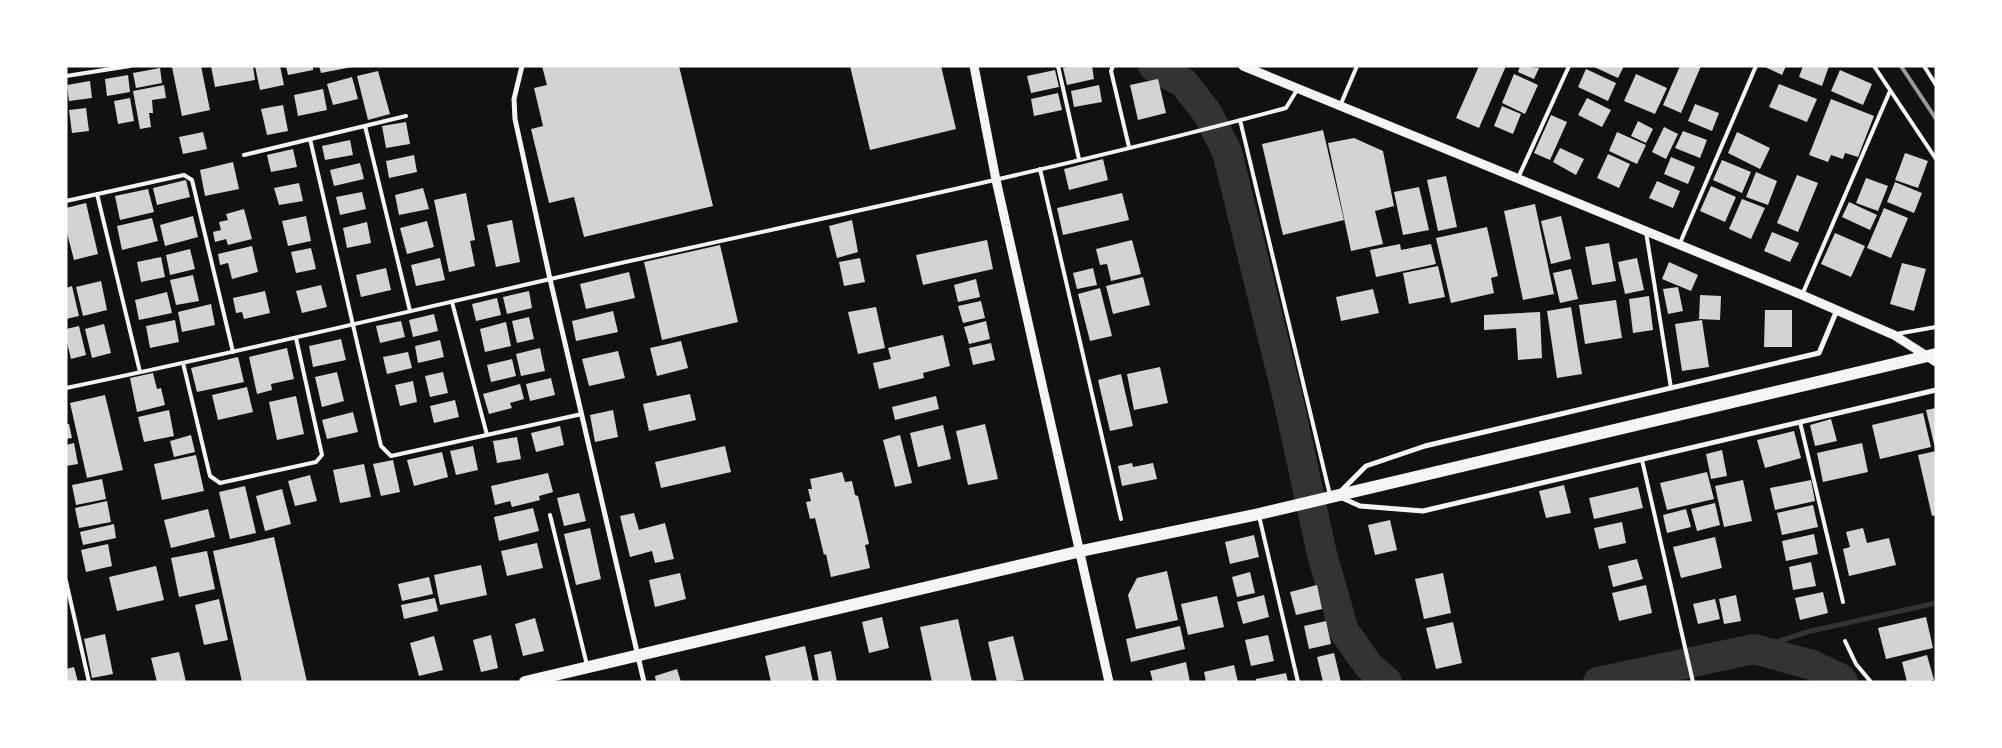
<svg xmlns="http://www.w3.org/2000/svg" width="2002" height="748" viewBox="0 0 2002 748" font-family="Arial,sans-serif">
<rect width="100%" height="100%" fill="#111"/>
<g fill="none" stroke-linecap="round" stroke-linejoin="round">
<path stroke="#333" stroke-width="5" d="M1754,649L1807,632L1936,603"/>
<path stroke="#333" stroke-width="30" d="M1153,66L1184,83L1208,114L1227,152L1288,399L1322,554L1344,631L1368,665L1387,682
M1598,682L1754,649L1812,665L1840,678L1843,682"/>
</g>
<path fill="#d3d3d3" d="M177,66H201L210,110L182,116L172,67Z
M211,66H253L255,80L215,87Z
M255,66H280L284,85L260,90Z
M286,66H313V70L288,75Z
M319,66H352V67L321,73Z
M542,66H679L713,206L584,237L574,197L549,203L531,129L543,126L534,88L547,85Z
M850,66H941L956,129L870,150Z
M1072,66H1092L1094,79L1067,85L1063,68Z
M1479,66H1506L1479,128L1456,118Z
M1520,66L1539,68L1534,79L1518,72Z
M1592,66H1624L1618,78Z
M1680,66H1701L1681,113L1663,105Z
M1763,66H1786L1782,75Z
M1803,66H1829L1822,86L1799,77Z
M160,68L162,83L136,88L133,73Z
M1586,69L1616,83L1608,101L1578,87Z
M1055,70L1059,87L1031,93L1027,76Z
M1840,70L1872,84L1863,105L1831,91Z
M378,71L390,114L368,120L357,76Z
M1514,74L1538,85L1525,114L1502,103Z
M1636,74L1667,88L1655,114L1624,101Z
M128,75L130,92L107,96L105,79Z
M352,77L358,99L333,105L327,84Z
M1158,79L1166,113L1138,120L1130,85Z
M90,81L92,98L69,101L67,85Z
M1779,84L1817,99L1807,122L1769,107Z
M164,85L166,98L152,100L153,113H149L151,127L140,129L133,91Z
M1099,85L1102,102L1074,107L1071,91Z
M323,89L327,110L298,116L294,95Z
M1058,93L1062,110L1034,116L1031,99Z
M130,98L134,121L118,124L114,101Z
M1587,98L1611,110L1602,127L1578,115Z
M1831,99L1874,116L1858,157L1845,153L1843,159L1831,155L1828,162L1809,155Z
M1695,104L1719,113L1712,131L1688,121Z
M283,105L288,131L267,135L261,109Z
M1502,106L1521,114L1513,134L1494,126Z
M86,108L89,131L72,133L69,110Z
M1551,115L1567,122L1550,160L1534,153Z
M1638,121L1653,129L1646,143L1631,136Z
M406,122L410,144L386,148L382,126Z
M1664,127L1678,134L1666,159L1652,152Z
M1323,130L1344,220L1283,235L1262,144Z
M1683,131L1707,140L1700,158L1675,148Z
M203,132L207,149L183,154L179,137Z
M1617,132L1646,145L1637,164L1609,151Z
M1737,132L1770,148L1760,169L1728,153Z
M1354,138L1383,151L1394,206L1375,211L1383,244L1351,251L1328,143Z
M350,140L353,155L325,160L322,146Z
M1560,148L1584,159L1576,175L1553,162Z
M293,149L297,167L271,172L267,155Z
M1905,153L1928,161L1918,188L1895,180Z
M1608,154L1630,164L1619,188L1597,178Z
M414,155L417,172L389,178L386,161Z
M1671,157L1695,167L1688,184L1664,174Z
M1103,159L1108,180L1069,190L1064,169Z
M1722,160L1751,172L1742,193L1713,180Z
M233,162L239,189L205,196L200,170Z
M360,163L364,179L334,186L330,170Z
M1756,172L1777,181L1768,205L1746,197Z
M1797,175L1818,183L1798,232L1777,223Z
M1446,176L1457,227L1438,231L1427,180Z
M1866,178L1888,186L1878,211L1856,203Z
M186,180L190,197L157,205L153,188Z
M1657,181L1680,191L1673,208L1649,198Z
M1895,182L1922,193L1914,213L1887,202Z
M299,183L303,201L279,205L274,188Z
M1711,186L1736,197L1725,222L1700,211Z
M1419,187L1429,230L1403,235L1394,192Z
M423,188L429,209L399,215L395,195Z
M148,189L154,212L120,220L115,196Z
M362,192L366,209L340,215L336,197Z
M466,193L475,240L470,241L475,266L449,272L434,200Z
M1122,193L1129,220L1063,235L1057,208Z
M1742,199L1765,208L1751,239L1729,229Z
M1849,202L1877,215L1870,230L1842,217Z
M86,203L98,254L74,260L66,229V208Z
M1535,204L1554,294L1523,300L1504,211Z
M1884,208L1908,218L1891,258L1867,248Z
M244,209L252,239L228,245L226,239L215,242L213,232L221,230L219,222L228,220L226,214Z
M193,216L198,237L165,246L160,225Z
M306,216L311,241L288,246L282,221Z
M1561,216L1571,259L1551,264L1541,221Z
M152,218L158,241L122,250L117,226Z
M512,220L520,262L496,267L487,225Z
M852,220L858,252L837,258L829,226Z
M427,221L434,247L407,254L400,228Z
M367,222L371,243L347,248L343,228Z
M1487,227L1498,276L1491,278L1494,293L1451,303L1436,238Z
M1772,232L1799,243L1790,262L1764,251Z
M1835,233L1865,246L1851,277L1821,264Z
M987,240L993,269L923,285L916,255Z
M1132,240L1141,274L1111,281L1107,264L1100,265L1096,249Z
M1609,243L1616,281L1592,285L1585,247Z
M1400,244L1401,250L1431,244L1436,264L1376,277L1370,250Z
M720,245L738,322L662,340L644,262Z
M252,246L258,272L232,279L228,263L220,265L218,254Z
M311,248L316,269L296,273L291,252Z
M190,249L195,269L170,275L166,255Z
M161,257L165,277L141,282L137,262Z
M440,258L445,280L416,286L411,265Z
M860,258L865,282L844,286L839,262Z
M1637,258L1644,290L1625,294L1618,262Z
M1669,262L1698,275L1691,291L1662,279Z
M1902,263L1926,269L1914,311L1890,304Z
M1438,266L1445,297L1409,304L1403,273Z
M386,268L391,290L361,297L356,275Z
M1093,268L1097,285L1077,289L1073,273Z
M1571,269L1578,299L1560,303L1553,273Z
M629,272L635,298L586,309L580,284Z
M193,275L199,301L176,305L170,280Z
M1143,277L1150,305L1113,314L1106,286Z
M976,279L980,297L958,302L954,285Z
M101,281L107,310L83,316L76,287Z
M321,285L327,307L302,313L296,291Z
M72,286L79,316L66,319V288Z
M1678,287L1683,311L1668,314L1663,289Z
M1100,288L1112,336L1090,341L1078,294Z
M1373,289L1379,313L1341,321L1336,297Z
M265,291L270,313L244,319L242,312L236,313L233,298Z
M529,291L532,308L507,314L503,297Z
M167,292L172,313L139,320L135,300Z
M1700,295L1721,296L1720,320L1699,319Z
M1649,296L1653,330L1633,333L1629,299Z
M497,298L501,315L476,321L472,304Z
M1616,300L1622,338L1585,344L1579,305Z
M981,301L985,318L963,323L958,306Z
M211,304L215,325L182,332L178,312Z
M876,307L885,348L858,354L848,312Z
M1571,307L1582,374L1557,378L1547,311Z
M1765,310H1792V347H1764Z
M613,311L618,332L576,341L572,321Z
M1540,312L1542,358L1518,360L1516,328L1484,330V315Z
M434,314L438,331L413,337L409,320Z
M529,317L534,339L517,343L512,321Z
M175,320L179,342L150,348L146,326Z
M1702,320L1709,367L1682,371L1675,324Z
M401,321L405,337L380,343L376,326Z
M986,321L990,339L969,344L964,327Z
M506,322L511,346L485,352L480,329Z
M104,324L111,353L92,358L85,329Z
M79,326L86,355L71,359L66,338V329Z
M943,335L950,366L923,373L924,378L879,389L873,363L891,359L888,348Z
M341,339L346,360L313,367L309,346Z
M440,340L444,357L418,363L415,346Z
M681,341L688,368L657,376L650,348Z
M991,343L995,360L973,365L969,348Z
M287,348L294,379L271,384L272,390L257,394L249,357Z
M540,348L545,371L521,376L516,354Z
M618,351L625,378L589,386L582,359Z
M408,352L412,368L387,374L383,357Z
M238,357L244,382L197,392L191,368Z
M512,359L516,376L491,382L487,365Z
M1160,367L1168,403L1134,410L1127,374Z
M337,372L344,401L322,407L315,377Z
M443,372L448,393L430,397L425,376Z
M153,373L157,389L161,388L165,405L137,412L130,378Z
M1121,374L1133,426L1110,431L1098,380Z
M551,378L555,395L530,401L526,384Z
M413,381L417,402L400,406L395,385Z
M520,384L524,399L510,403L512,408L489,414L483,394Z
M247,387L253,412L218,420L212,395Z
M690,394L696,420L649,431L643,404Z
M105,395L123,470L87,478L70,403Z
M296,396L304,434L277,440L269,402Z
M936,396L939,409L895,420L892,407Z
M455,400L459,417L434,423L430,406Z
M1936,408V448H1935L1926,410Z
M169,410L174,436L144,442L138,417Z
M613,410L618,437L595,442L590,415Z
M353,412L358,432L327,439L322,420Z
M1923,413L1931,447L1880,459L1872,425Z
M1831,419L1837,441L1815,446L1810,425Z
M66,424H69L72,438L66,439Z
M985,424L998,479L968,485L956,431Z
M943,425L951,459L918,467L910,433Z
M560,426L564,445L536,452L531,433Z
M1794,431L1801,458L1765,468L1757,440Z
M191,435L195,452L174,457L170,441Z
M900,435L912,483L895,487L883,440Z
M517,437L521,459L497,463L493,441Z
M74,443L78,464L66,466V445Z
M1862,443L1868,472L1823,482L1817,453Z
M473,446L478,470L456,475L450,451Z
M725,446L731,472L661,488L655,462Z
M1722,450L1727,476L1711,479L1706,454Z
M1936,451V515L1932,516L1918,455Z
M442,452L448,477L414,486L407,460Z
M196,455L204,491L162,500L154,464Z
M393,460L400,492L381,496L373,464Z
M1132,463L1133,467L1153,463L1157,479L1122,486L1118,466Z
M364,464L371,497L340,503L333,470Z
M842,472L845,482L852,481L855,495L858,496L869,544L865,545L870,568L831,577L826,554L824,555L815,518L810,519L806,502L811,501L808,489H812L810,479Z
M1707,472L1714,499L1667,510L1660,483Z
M548,473L553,492L539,496L540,500L512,507L510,501L495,505L491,486Z
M310,475L317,501L295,506L288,481Z
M102,479L106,499L76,505L72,485Z
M1743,480L1752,521L1724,527L1715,486Z
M1811,480L1815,501L1775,510L1770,488Z
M1564,485L1571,513L1546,518L1539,491Z
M245,486L256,533L230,539L219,492Z
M1638,487L1643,508L1594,519L1589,498Z
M282,489L291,524L265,531L256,496Z
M579,493L586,521L564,526L557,498Z
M107,501L111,522L79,528L75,508Z
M1715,503L1720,525L1697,531L1691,509Z
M1813,505L1818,527L1782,535L1777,513Z
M533,508L539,531L499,541L494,517Z
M208,509L215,537L171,548L164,520Z
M1686,509L1691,527L1667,533L1663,515Z
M634,513L639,530L665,523L674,559L655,563L652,551L630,557L620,516Z
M1390,520L1397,550L1375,555L1368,525Z
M1622,522L1626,543L1599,549L1594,528Z
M114,524L116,538L83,545L80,532Z
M590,528L601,579L576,585L564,534Z
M1863,528L1867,543L1889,538L1896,565L1849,576L1843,549L1850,547L1846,532Z
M1814,534L1818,554L1786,561L1782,541Z
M1254,535L1259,557L1230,564L1225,542Z
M274,537L307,682H242L213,551Z
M1715,537L1722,568L1681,578L1673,547Z
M537,543L543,568L507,576L501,551Z
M108,544L112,566L86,572L81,550Z
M207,551L215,589L179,597L171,558Z
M1637,559L1643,579L1613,587L1608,566Z
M1811,562L1816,586L1793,590L1789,567Z
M481,565L487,595L440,605L434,575Z
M156,566L164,600L117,611L109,577Z
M1167,571L1178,620L1136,629L1128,595L1137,578Z
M1250,572L1255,593L1237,597L1232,577Z
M680,573L686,599L655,607L649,580Z
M1443,573L1451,613L1424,619L1415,579Z
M429,577L433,594L402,601L398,584Z
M1317,585L1322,609L1296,615L1290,592Z
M1646,585L1652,613L1619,621L1612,593Z
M1823,592L1828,613L1800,620L1795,598Z
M1264,595L1269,617L1243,624L1237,602Z
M1736,595L1741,621L1724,624L1719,599Z
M1217,596L1224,627L1188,635L1181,604Z
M435,598L438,611L404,619L401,605Z
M219,599L228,640L204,645L195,605Z
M1715,599L1720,619L1698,624L1693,604Z
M882,617L889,648L869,653L862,622Z
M1926,617L1933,648L1886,659L1878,628Z
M535,618L544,651L523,656L515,624Z
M958,619L972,682H932L920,627Z
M1326,621L1331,644L1309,649L1304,626Z
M1453,622L1462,663L1436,669L1426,628Z
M1180,626L1185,649L1131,662L1126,639Z
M105,634L113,674L92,678L84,639Z
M491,635L498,668L481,672L473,640Z
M1268,635L1274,661L1251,666L1245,640Z
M434,636L443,670L419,676L410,643Z
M1013,636L1024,680L997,682L988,642Z
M805,646L813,682H771L765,656Z
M831,651L837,682H819L814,655Z
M179,652L186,682H157L151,658Z
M1334,653L1341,682H1323L1317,657Z
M1927,655L1934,680L1927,682H1907L1902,662Z
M1186,662L1190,682H1153L1150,671Z
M1234,665L1238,682H1206L1204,672Z
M74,667L78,682H66V669Z
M677,669L681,682H656L655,676Z
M1286,673L1288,682H1256V679Z"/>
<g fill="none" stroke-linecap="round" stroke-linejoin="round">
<path stroke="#f5f5f5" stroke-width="4" d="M1058,66L1079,159
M1113,66L1111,71L1129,147
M1874,66L1936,159
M1924,66L1936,85
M66,76L130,66
M1340,106L1357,66
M1240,120L1330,495
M365,126L410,311
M310,139L381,446L391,456L582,414
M244,155L406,116
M1040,169L1121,519
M1518,178L1569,66
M97,194L140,372
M66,201L184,175L192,180L233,352
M1646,232L1671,388
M1680,243L1756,66
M1802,295L1890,91
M452,302L487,435
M1896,334L1936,327
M183,363L210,476L220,483L316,462L322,455L296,338
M66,388C249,350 430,306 612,265C837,215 1063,168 1286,108L1297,90
M1800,422L1843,602
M1642,460L1693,682
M550,515L587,665
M1259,516L1298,682
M66,581L89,682
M1845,641L1856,664L1871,682"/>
<path stroke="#f5f5f5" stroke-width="5" d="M522,66L514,99L515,119L550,279L644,682
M1340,492L1366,466L1425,446L1819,353L1837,310
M1340,497L1360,506L1423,511L1936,390"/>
<path stroke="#f5f5f5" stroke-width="9" d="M974,66L996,180L1109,682
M1243,66L1802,295L1894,335L1936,362"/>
<path stroke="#f5f5f5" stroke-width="12" d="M525,682L1081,551L1259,514L1936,354"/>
<path stroke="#9a9a9a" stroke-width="4" d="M1901,66L1936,119"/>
</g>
<rect width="2002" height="748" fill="none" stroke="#ffffff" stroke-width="135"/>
</svg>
